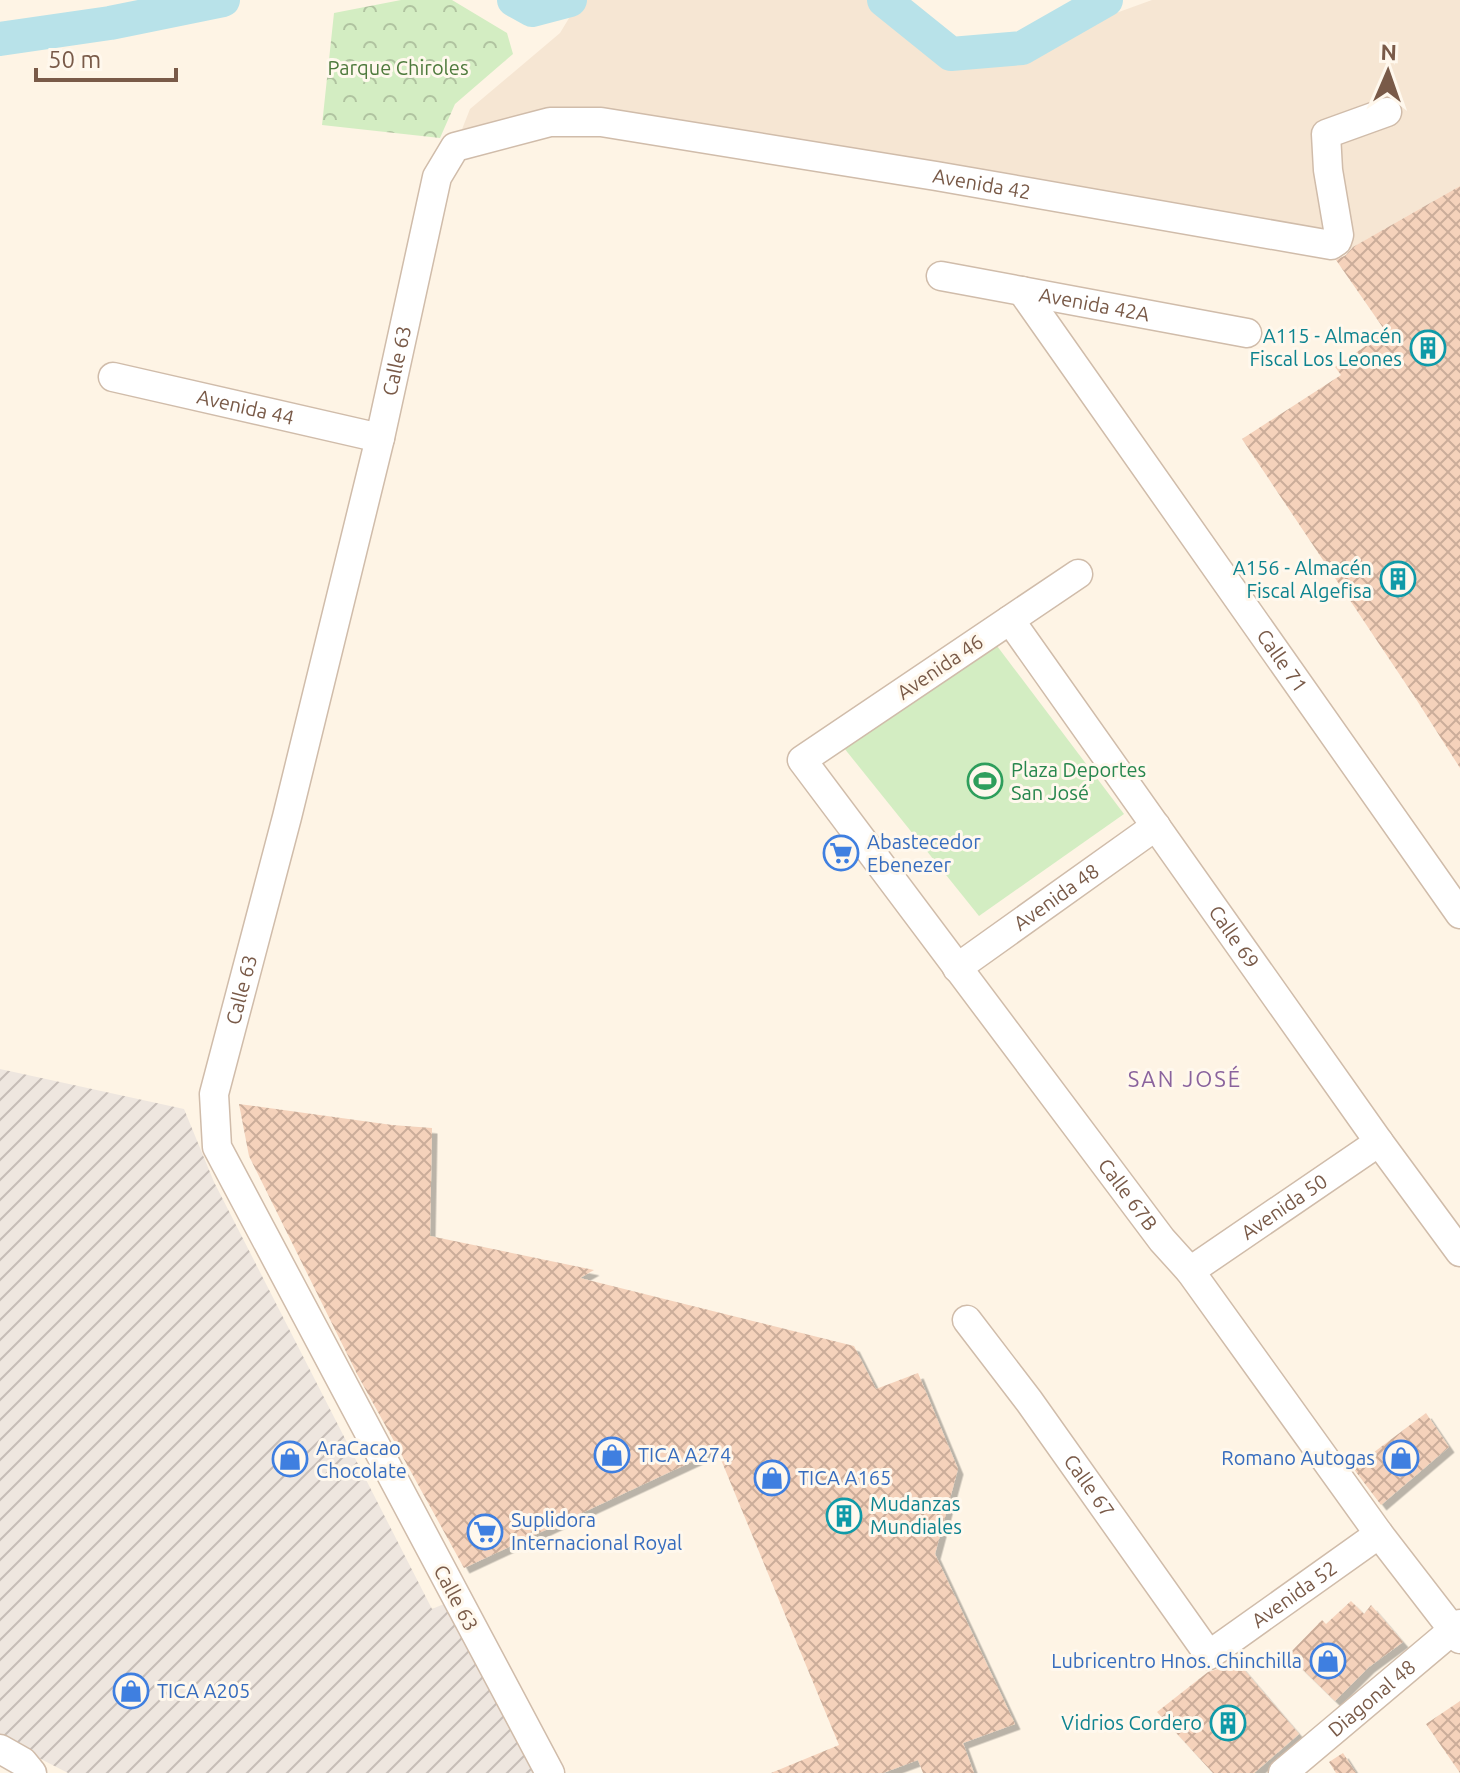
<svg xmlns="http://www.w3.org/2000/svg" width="1460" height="1773" viewBox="0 0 1460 1773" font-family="Ubuntu,sans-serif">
<defs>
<pattern id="industrial-furrows" width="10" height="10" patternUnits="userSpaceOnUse" patternTransform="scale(2)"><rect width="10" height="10" fill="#eee6df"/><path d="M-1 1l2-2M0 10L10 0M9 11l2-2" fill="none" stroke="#c6bdb7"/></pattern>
<pattern id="park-crowns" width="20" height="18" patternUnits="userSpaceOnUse" patternTransform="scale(2)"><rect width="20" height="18" fill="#d3edc2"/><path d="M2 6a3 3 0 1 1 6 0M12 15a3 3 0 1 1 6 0" fill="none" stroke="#b0c3a0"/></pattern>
<pattern id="building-cross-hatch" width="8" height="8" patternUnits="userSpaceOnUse" patternTransform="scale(2)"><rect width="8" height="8" fill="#f5d2bb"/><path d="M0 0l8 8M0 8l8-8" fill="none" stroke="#cbad9a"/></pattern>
<filter id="shadow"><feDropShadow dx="5.5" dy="5.5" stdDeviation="0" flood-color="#0004"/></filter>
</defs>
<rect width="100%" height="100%" fill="#fef4e5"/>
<path fill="#f6e6d3" d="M580,0H878L951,54L1022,47L1152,0H1460V186L1334,258L551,122L455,147L470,109L560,33Z"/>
<path fill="url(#industrial-furrows)" d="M0,1069L184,1109L214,1182L432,1609L444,1604L538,1773H68L0,1738Z"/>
<path fill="#d3edc2" d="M994,642L1124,814L979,916L844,748Z"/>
<path fill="url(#park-crowns)" d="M401,0H452L507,33L513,54L455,104L440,138L322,125L334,13Z"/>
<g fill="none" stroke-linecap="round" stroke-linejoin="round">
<path stroke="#b8e2e9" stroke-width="34" d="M514,0L532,10L570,0
M884,0L951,54L1022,48L1106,0
M0,39L110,23L223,0"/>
</g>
<path fill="url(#building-cross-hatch)" filter="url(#shadow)" d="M1460,186V768L1416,699L1242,439L1341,375L1335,367L1386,332L1336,260L1346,255L1353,247Z
M239,1104L392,1125L432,1128L430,1236L594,1270L580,1278L854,1346L876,1389L918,1373L958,1469L935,1554L1015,1724L963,1743L974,1773H923L918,1760L883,1773H771L839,1745L717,1450L464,1568L357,1374L249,1156Z
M1426,1413L1449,1447L1381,1505L1353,1468Z
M1351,1601L1364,1614L1371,1605L1403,1642L1369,1667L1335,1701L1288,1655L1322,1620L1326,1624Z
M1234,1658L1299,1734L1254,1773H1213L1157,1712L1208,1672L1218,1669Z
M1460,1701V1773L1426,1724Z
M1343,1753L1356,1773H1336L1329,1762Z"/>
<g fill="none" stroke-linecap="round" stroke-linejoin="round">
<g stroke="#d0bcaa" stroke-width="31">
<g id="minor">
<path id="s1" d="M941,276L1247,333"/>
<path id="s2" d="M1022,291L1460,914"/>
<path id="s3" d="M113,377L380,438"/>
<path id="s4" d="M1078,574L802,760L1162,1240L1190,1271L1379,1534L1460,1639"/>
<path id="s5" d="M1010,620L1379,1142L1460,1252"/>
<path id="s6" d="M957,968L1156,826"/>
<path id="s7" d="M1190,1271L1379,1142"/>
<path id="s8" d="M967,1320L1029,1401L1209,1655L1379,1534"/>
<path d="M0,1749L23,1762L32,1773"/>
<path id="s9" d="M550,1773L217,1147L214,1094L287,817L380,438L437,177L455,147L550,122H601L936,176L1331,245L1337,241L1339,235L1328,170L1326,134L1387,112"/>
<path id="s10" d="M1283,1773L1460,1624"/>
</g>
</g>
<use href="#minor" stroke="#fff" stroke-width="28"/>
</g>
<defs>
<g id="building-ring" transform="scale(1.8)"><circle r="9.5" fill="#fff8ed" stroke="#0f9aa8" stroke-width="1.5"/><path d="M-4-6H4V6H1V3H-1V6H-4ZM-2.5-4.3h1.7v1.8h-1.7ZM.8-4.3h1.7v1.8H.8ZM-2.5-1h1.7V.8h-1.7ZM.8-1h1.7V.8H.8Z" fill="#0f9aa8"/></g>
<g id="stadium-ring" transform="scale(1.8)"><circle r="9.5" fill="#fff8ed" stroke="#2e9e5b" stroke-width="1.5"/><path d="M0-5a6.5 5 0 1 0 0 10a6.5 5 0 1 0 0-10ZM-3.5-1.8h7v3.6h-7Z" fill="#2e9e5b"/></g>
<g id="supermarket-ring" transform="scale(1.8)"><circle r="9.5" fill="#fff8ed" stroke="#3f7fe0" stroke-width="1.5"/><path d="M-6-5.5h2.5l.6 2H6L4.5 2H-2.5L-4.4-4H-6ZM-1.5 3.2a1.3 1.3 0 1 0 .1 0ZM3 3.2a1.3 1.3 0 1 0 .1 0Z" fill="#3f7fe0"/></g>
<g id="shop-ring" transform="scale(1.8)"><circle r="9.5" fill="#fff8ed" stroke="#3f7fe0" stroke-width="1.5"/><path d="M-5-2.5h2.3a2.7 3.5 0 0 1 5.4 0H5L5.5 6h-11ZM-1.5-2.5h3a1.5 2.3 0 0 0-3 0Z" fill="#3f7fe0"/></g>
</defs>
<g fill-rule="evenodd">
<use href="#building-ring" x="1428" y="348"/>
<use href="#building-ring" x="1398" y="579"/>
<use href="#stadium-ring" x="985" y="781"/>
<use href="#supermarket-ring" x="841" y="853"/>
<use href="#shop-ring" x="612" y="1455"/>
<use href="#shop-ring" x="1401" y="1458"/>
<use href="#shop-ring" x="290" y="1459"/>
<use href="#shop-ring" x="772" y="1478"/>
<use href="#building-ring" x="844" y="1516"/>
<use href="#supermarket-ring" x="485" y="1532"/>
<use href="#shop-ring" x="1328" y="1661"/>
<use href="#shop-ring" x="131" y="1691"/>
<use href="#building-ring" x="1228" y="1723"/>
</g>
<g text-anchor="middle" stroke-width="6" stroke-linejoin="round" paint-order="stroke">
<g font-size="20" fill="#4e7a3c" stroke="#fff8ed">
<text x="398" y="75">Parque Chiroles</text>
</g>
<g font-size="20" fill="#795a48" stroke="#fff8ed">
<text dy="7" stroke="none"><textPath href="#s9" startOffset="2276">Avenida 42</textPath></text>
<text dy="7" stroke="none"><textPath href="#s1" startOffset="156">Avenida 42A</textPath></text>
<text dy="7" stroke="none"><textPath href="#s9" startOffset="1518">Calle 63</textPath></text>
<text dy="7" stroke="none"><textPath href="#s3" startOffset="136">Avenida 44</textPath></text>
<text dy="7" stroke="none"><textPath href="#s2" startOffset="452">Calle 71</textPath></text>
<text transform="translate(940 667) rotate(-34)" y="7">Avenida 46</text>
<text dy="7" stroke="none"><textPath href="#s6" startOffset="122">Avenida 48</textPath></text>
<text dy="7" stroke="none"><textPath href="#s5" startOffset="388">Calle 69</textPath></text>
<text dy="7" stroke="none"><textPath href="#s9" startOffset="870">Calle 63</textPath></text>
<text dy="7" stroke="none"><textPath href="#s4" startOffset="876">Calle 67B</textPath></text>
<text dy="7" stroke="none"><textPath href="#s7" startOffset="114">Avenida 50</textPath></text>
<text dy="7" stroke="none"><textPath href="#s8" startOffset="206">Calle 67</textPath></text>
<text dy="7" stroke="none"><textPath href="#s8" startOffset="518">Avenida 52</textPath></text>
<text transform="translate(456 1598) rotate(62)" y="7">Calle 63</text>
<text dy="7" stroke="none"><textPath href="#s10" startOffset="116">Diagonal 48</textPath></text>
</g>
<g font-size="20" fill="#0d838f" stroke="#fff8ed" text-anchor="end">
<text x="1402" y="343">A115 - Almacén<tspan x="1402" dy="23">Fiscal Los Leones</tspan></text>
<text x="1372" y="575">A156 - Almacén<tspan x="1372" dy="23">Fiscal Algefisa</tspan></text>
<text x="870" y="1511" text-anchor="start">Mudanzas<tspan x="870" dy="23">Mundiales</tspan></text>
<text x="1202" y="1730">Vidrios Cordero</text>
</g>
<g font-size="20" fill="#27864d" stroke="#fff8ed" text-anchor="start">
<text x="1011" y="777">Plaza Deportes<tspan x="1011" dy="23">San José</tspan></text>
</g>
<g font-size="20" fill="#366cbe" stroke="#fff8ed" text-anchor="start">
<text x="867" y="849">Abastecedor<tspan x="867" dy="23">Ebenezer</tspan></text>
<text x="316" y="1455">AraCacao<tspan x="316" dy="23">Chocolate</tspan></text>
<text x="638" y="1462">TICA A274</text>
<text x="1375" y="1465" text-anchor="end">Romano Autogas</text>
<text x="798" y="1485">TICA A165</text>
<text x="511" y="1527">Suplidora<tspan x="511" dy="23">Internacional Royal</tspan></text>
<text x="1302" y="1668" text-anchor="end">Lubricentro Hnos. Chinchilla</text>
<text x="157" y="1698">TICA A205</text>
</g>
<g font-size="22" letter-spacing="2" fill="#8a639d" stroke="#fff8ed">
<text x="1185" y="1087">SAN JOSÉ</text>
</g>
</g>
<g transform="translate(1388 72) rotate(2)" stroke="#fff8ed" stroke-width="6" paint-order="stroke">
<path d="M0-6L14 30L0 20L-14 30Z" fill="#795a48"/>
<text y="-12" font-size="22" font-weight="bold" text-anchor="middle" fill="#795a48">N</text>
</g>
<path d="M36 68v12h140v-12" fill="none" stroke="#795a48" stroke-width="4"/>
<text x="48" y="68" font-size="24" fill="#795a48" stroke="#fff8ed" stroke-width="6" paint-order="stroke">50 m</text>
</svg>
